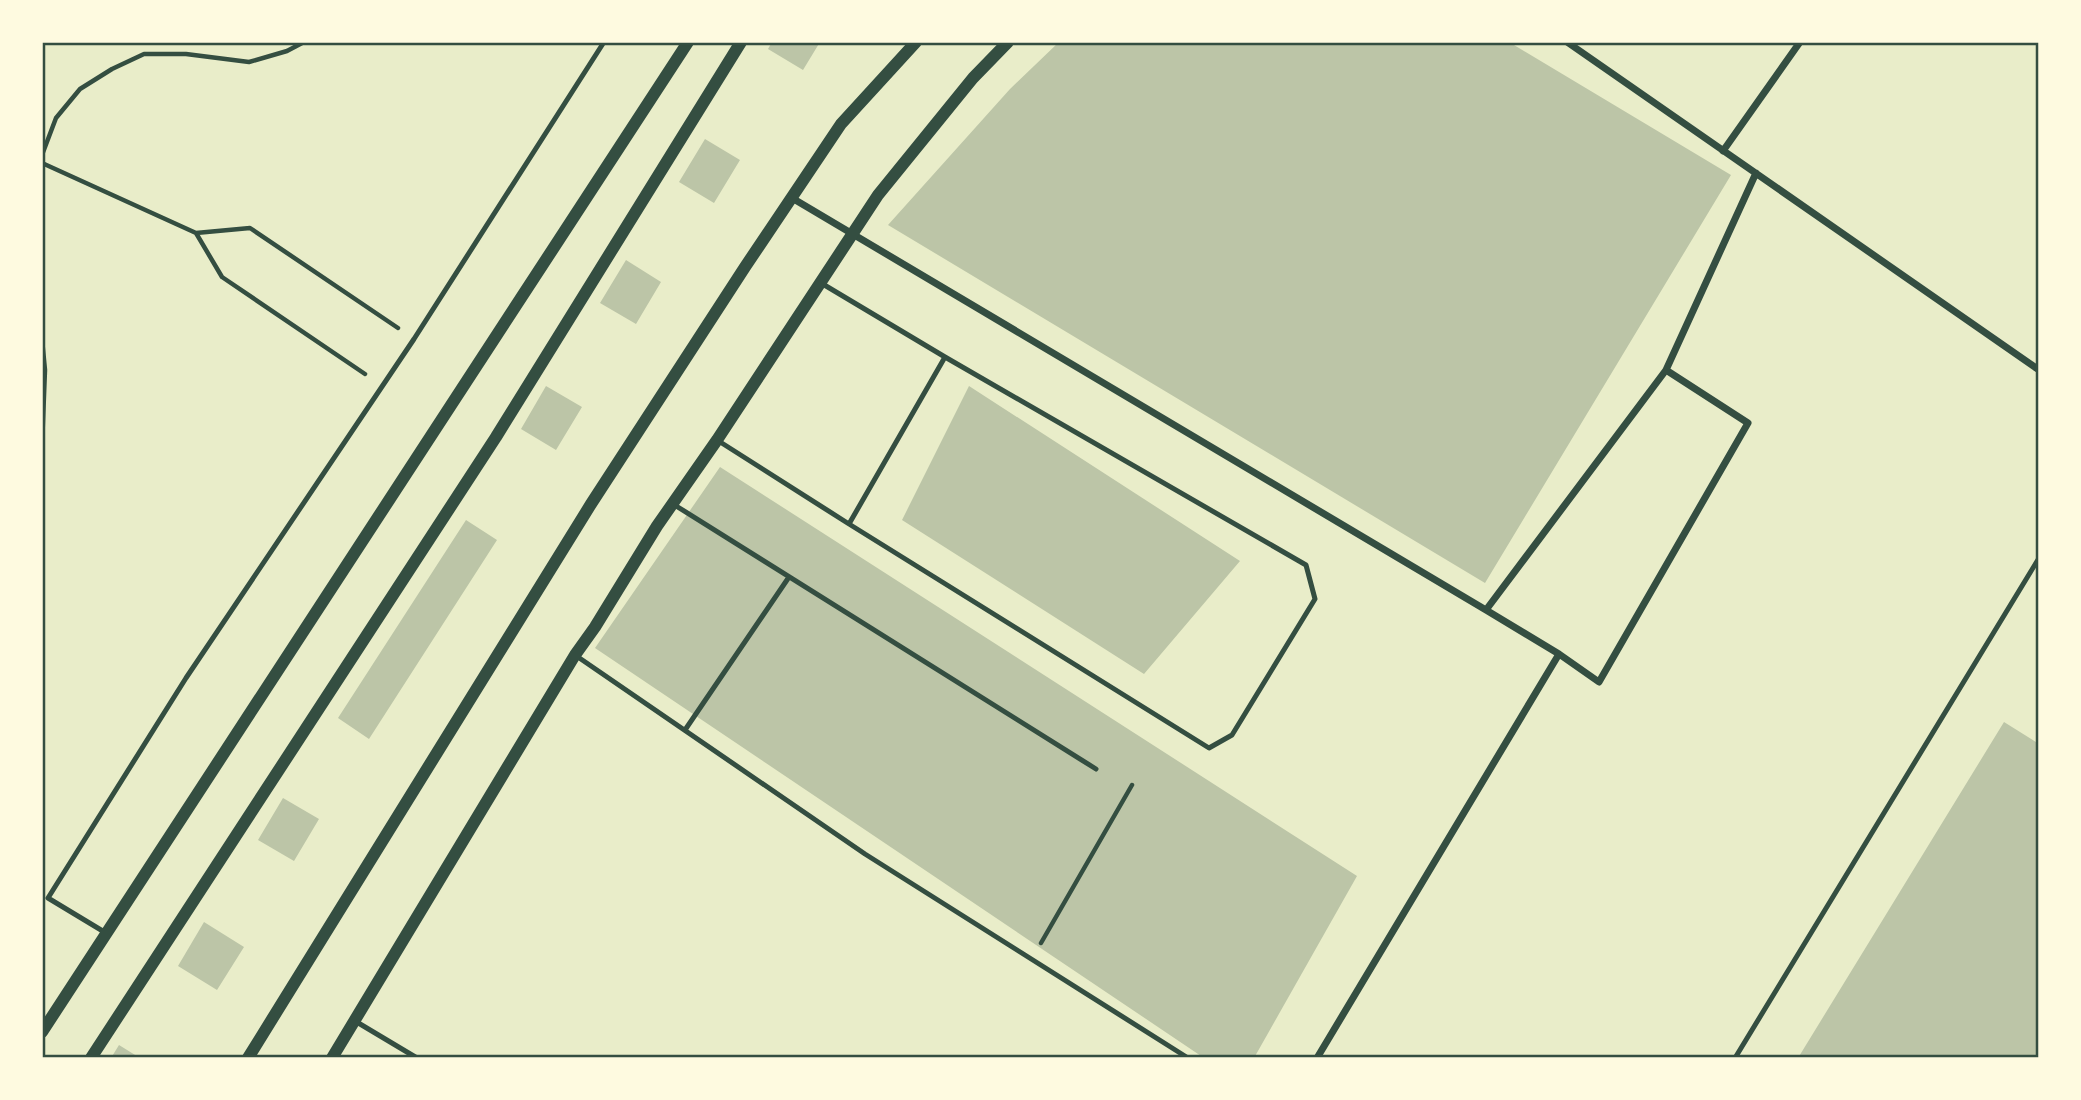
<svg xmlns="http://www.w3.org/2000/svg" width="2081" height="1100" viewBox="0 0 2081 1100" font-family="'Titillium Web',sans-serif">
<rect width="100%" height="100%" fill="#e9edc9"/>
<path fill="#bcc5a7" d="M772,42H820L803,70L768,49Z
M1059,42H1509L1731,175L1485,583L888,225L1010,89Z
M705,139L740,160L714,203L679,182Z
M626,260L661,282L636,324L600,303Z
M546,386L582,407L556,450L521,429Z
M969,386L1240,561L1144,674L902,520Z
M720,467L1357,876L1254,1058H1204L595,648Z
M466,520L497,540L369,739L338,718Z
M2004,722L2039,744V1058H1798Z
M283,798L319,819L294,861L258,840Z
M204,922L244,947L217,990L178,966Z
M119,1045L140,1058H111Z"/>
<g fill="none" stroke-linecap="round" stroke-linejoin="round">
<path stroke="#344e41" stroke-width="4.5" d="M42,155L56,118L80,89L112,69L144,54H186L249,62L287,51L304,42
M42,163L196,233L250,228L398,328
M196,233L222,277L365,374
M42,339L45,370L42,447
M1041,943L1132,785"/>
<path stroke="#344e41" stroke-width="5" d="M821,283L945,357L1306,565L1315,599L1232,735L1209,748L849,524
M717,440L849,524L945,357
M673,504L1096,769
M575,655L865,854L1188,1058
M685,730L789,577
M106,933L48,898L186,678L414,339L604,42
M355,1021L417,1058
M1735,1058L2039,558"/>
<path stroke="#344e41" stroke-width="7" d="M1567,42L2039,370
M1723,151L1800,42
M792,198L1486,610L1559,654L1599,682L1748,423L1666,370
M1486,610L1666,370L1756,173
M1317,1058L1559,654"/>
<path stroke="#344e41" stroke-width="12" d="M42,1032L688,42
M91,1058L496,437L741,42
M248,1058L591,504L745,267L841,124L916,42
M332,1058L575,655L595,627L657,526L717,440L878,195L973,78L1008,42"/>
</g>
<rect width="2081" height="1100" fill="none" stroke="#fefae0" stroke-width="88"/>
<rect x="44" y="44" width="1993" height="1012" fill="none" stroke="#344e41" stroke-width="2.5"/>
</svg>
